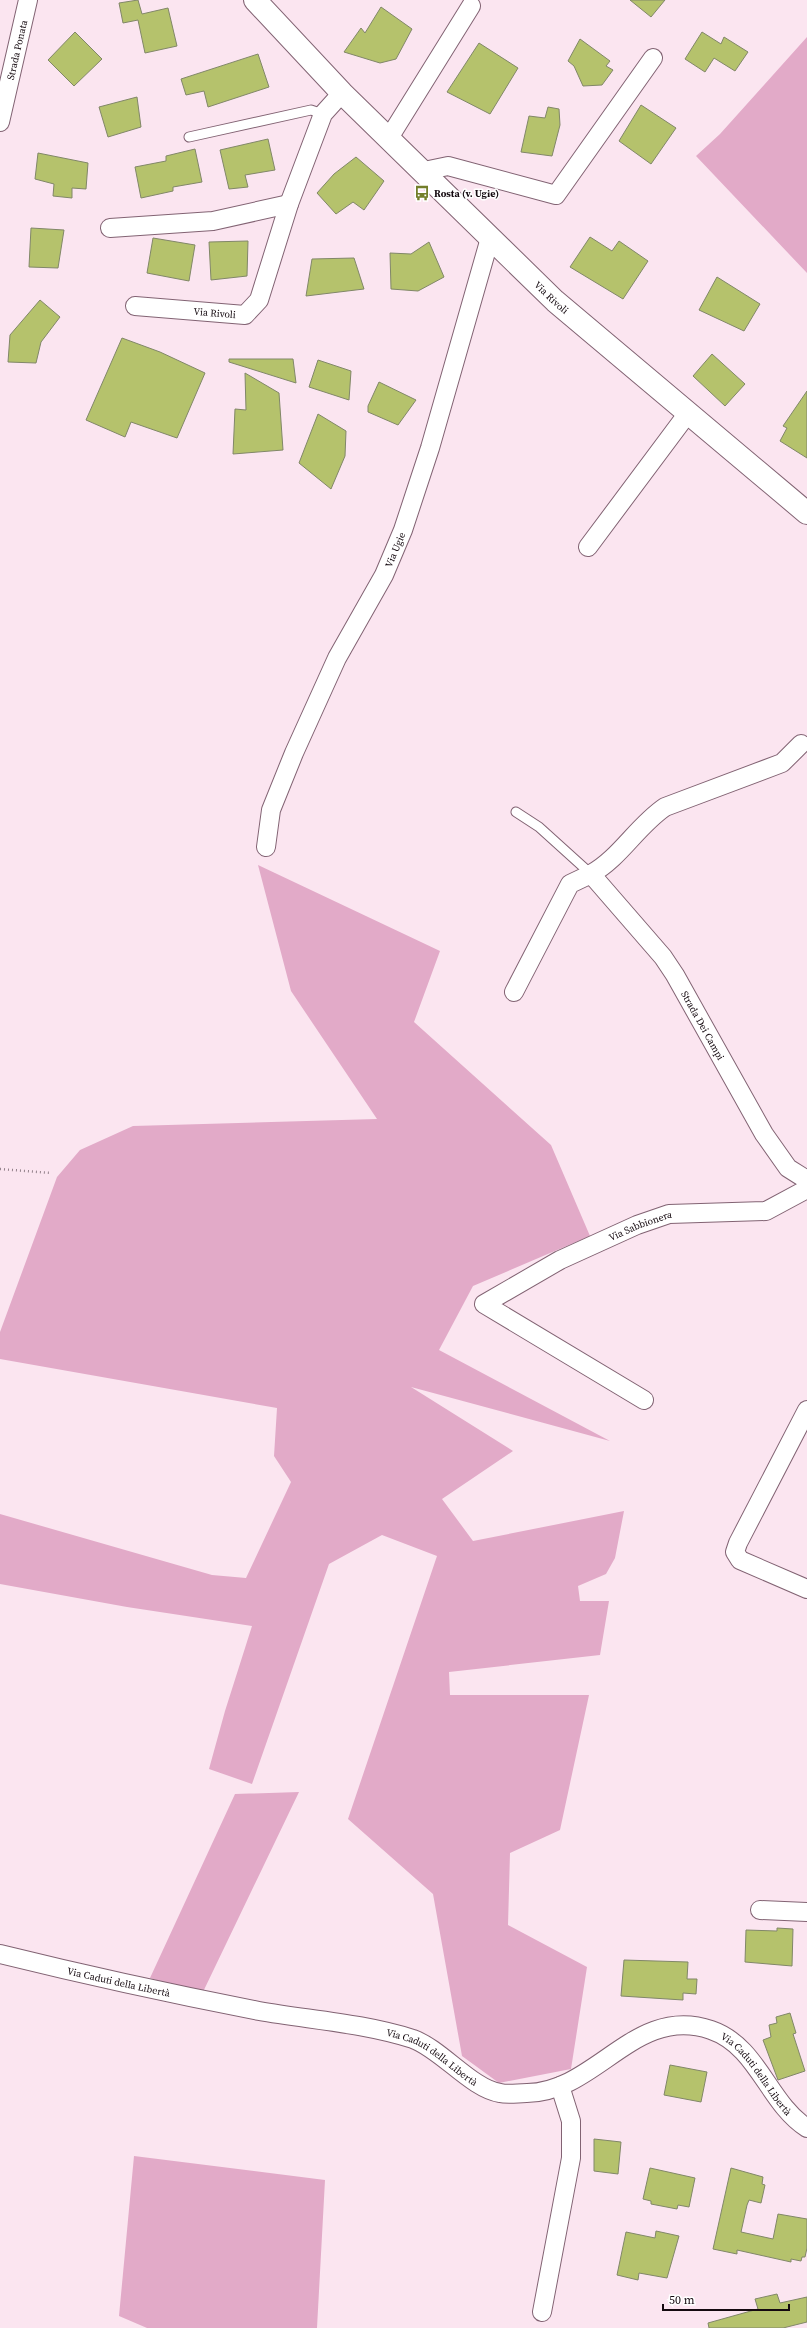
<svg xmlns="http://www.w3.org/2000/svg" width="807" height="2328" viewBox="0 0 807 2328" font-family="'Source Serif 4',serif">
<rect width="100%" height="100%" fill="#fbe5f0"/>
<path fill="#e2aac8" d="M807,37V273L696,156L720,134Z
M258,865L440,951L414,1022L551,1145L590,1236L473,1286L439,1350L610,1441L411,1387L513,1451L442,1499L473,1541L624,1511L615,1558L606,1574L578,1586L580,1601H609L600,1655L449,1672L450,1695H589L560,1830L510,1853L508,1925L587,1967L571,2069L499,2083L462,2056L433,1894L348,1819L437,1556L382,1535L329,1564L252,1784L209,1769L225,1711L252,1626L127,1607L0,1584V1514L212,1575L246,1578L291,1482L274,1456L277,1408L0,1359V1332L57,1177L80,1150L133,1126L377,1119L291,991Z
M299,1792L202,1994L150,1978L235,1794Z
M134,2156L325,2180L317,2328H147L119,2316Z"/>
<path fill="#b5c26c" stroke="#818768" d="M138,0L142,14L168,8L177,46L145,53L138,20L123,23L119,3Z
M630,0H665L651,17Z
M381,7L412,29L396,59L380,63L344,52L361,28L365,33Z
M75,32L102,59L74,86L48,60Z
M702,32L721,44L724,37L748,52L735,71L714,58L705,72L685,59Z
M580,39L610,61L606,66L613,70L602,85L583,86L574,66L568,61Z
M479,43L518,68L490,114L447,92Z
M258,54L269,87L208,107L204,91L186,95L181,79Z
M137,97L141,127L108,137L99,107Z
M641,105L676,128L651,164L619,141Z
M548,107L559,109L560,125L552,156L521,152L529,116L545,118Z
M268,139L275,170L245,175L248,187L229,189L220,150Z
M195,149L202,182L173,187V191L141,198L135,167L166,161V156Z
M38,153L88,163L86,189L72,188V198L53,196L54,184L35,179Z
M356,157L384,181L364,210L353,202L336,214L317,193L334,174Z
M31,228L64,230L58,268L29,267Z
M590,237L612,251L619,241L648,261L623,299L570,267Z
M153,238L195,245L189,281L147,273Z
M248,241L247,276L211,280L209,242Z
M429,242L444,277L418,291L391,289L390,253L411,254Z
M354,258L364,289L306,296L312,259Z
M717,277L760,304L744,331L699,310Z
M40,300L60,317L41,342L36,363L8,362L10,335Z
M122,338L160,352L205,373L177,438L131,422L125,437L86,420Z
M712,354L745,384L725,406L693,376Z
M229,359H293L296,383L229,362Z
M318,360L351,371L349,400L309,387Z
M245,373L279,393L283,450L233,454L235,409L246,410Z
M379,382L416,400L398,425L368,412V406Z
M807,391V458L780,441L787,428L783,426Z
M318,414L346,431L345,456L331,489L299,463Z
M777,1928L793,1929L792,1966L745,1962L746,1930L777,1931Z
M624,1960L688,1962L687,1979H697L696,1994L683,1993V2000L621,1996Z
M790,2013L796,2033L793,2034L805,2071L778,2080L763,2040L771,2037L769,2025L777,2023L776,2017Z
M670,2065L707,2072L701,2102L664,2095Z
M594,2139L621,2142L618,2174L594,2171Z
M650,2168L695,2178L689,2207L678,2205L677,2209L651,2204V2201L643,2199Z
M731,2168L763,2177L762,2184L765,2185L761,2203L749,2200L747,2205L741,2232L773,2239L778,2214L807,2219V2248L805,2257H802L801,2261L791,2259V2262L737,2250V2254L713,2249Z
M656,2231L679,2236L667,2278L639,2273L638,2280L617,2275L626,2232L655,2238Z
M777,2294L780,2303L807,2297V2322L783,2328H709L708,2323L758,2309L755,2299Z"/>
<g fill="none" stroke-linecap="round" stroke-linejoin="round">
<g stroke="#826373" stroke-width="11">
<path id="service" d="M189,137L311,110L323,114
M516,812L539,827L591,874"/>
</g>
<g stroke="#826373" stroke-width="20">
<g id="minor">
<path id="s1" d="M0,122L28,0"/>
<path d="M389,138L471,6"/>
<path d="M424,171L448,166L556,195L653,58"/>
<path d="M110,228L213,221L289,204"/>
<path id="s2" d="M135,306L245,315L259,300L289,204L323,114L342,93"/>
<path d="M588,547L688,413"/>
<path id="s3" d="M266,847L271,810L294,753L337,658L384,575L403,530L430,448L490,238"/>
<path d="M591,874C620,858 637,826 665,807L782,763L801,744"/>
<path id="s4" d="M514,992L570,884L591,874L663,957L675,975L764,1134L788,1168L807,1180"/>
<path id="s5" d="M644,1400L484,1304L560,1260L637,1225L669,1214L766,1211L807,1189"/>
<path d="M807,1410L738,1543L735,1552L740,1560L807,1589"/>
<path d="M760,1910L807,1912"/>
<path id="s6" d="M0,1954C85,1975 172,1994 259,2011C310,2020 363,2023 413,2039C441,2049 472,2089 500,2093C508,2095 518,2093 527,2093C597,2092 635,2004 711,2030C758,2046 768,2103 807,2128"/>
<path d="M542,2312L571,2158V2121L560,2086"/>
</g>
</g>
<g stroke="#826373" stroke-width="24">
<g id="tertiary">
<path id="s7" d="M255,0L342,93L555,301L807,513"/>
</g>
</g>
<path stroke="#93828b" stroke-width="2.5" stroke-dasharray="1 3" stroke-linecap="butt" d="M0,1169L51,1173"/>
<use href="#service" stroke="#fff" stroke-width="9"/>
<use href="#minor" stroke="#fff" stroke-width="18"/>
<use href="#tertiary" stroke="#fff" stroke-width="22"/>
</g>
<defs>
<g id="bus-bare" transform="scale(1.2)"><path d="M-5-6H5V4H4V6H2V4H-2V6H-4V4H-5ZM-3.5-4V0h7V-4ZM-3.5 1.2v1.5H-2V1.2ZM2 1.2v1.5H3.5V1.2Z" fill="#737e2a" stroke="#fff" stroke-width="2.5" paint-order="stroke"/></g>
</defs>
<g fill-rule="evenodd">
<use href="#bus-bare" x="422" y="193"/>
</g>
<g text-anchor="middle" stroke-width="3" stroke-linejoin="round" paint-order="stroke">
<g font-size="10" fill="#14090f" stroke="#fff">
<text dy="4" stroke="none"><textPath href="#s1" startOffset="74">Strada Ponata</textPath></text>
<text dy="4" stroke="none"><textPath href="#s7" startOffset="420">Via Rivoli</textPath></text>
<text dy="4" stroke="none"><textPath href="#s2" startOffset="80">Via Rivoli</textPath></text>
<text dy="4" stroke="none"><textPath href="#s3" startOffset="326">Via Ugie</textPath></text>
<text dy="4" stroke="none"><textPath href="#s4" startOffset="334">Strada Dei Campi</textPath></text>
<text dy="4" stroke="none"><textPath href="#s5" startOffset="362">Via Sabbionera</textPath></text>
<text dy="4" stroke="none"><textPath href="#s6" startOffset="122">Via Caduti della Libertà</textPath></text>
<text dy="4" stroke="none"><textPath href="#s6" startOffset="447">Via Caduti della Libertà</textPath></text>
<text dy="4" stroke="none"><textPath href="#s6" startOffset="818">Via Caduti della Libertà</textPath></text>
</g>
<g font-size="10" font-weight="bold" fill="#14090f" stroke="#fff" text-anchor="start">
<text x="434" y="197">Rosta (v. Ugie)</text>
</g>
</g>
<path d="M663 2304v6h126v-6" fill="none" stroke="#14090f" stroke-width="2"/>
<text x="669" y="2304" font-size="12" fill="#14090f" stroke="#ffffff" stroke-width="3" paint-order="stroke">50 m</text>
</svg>
